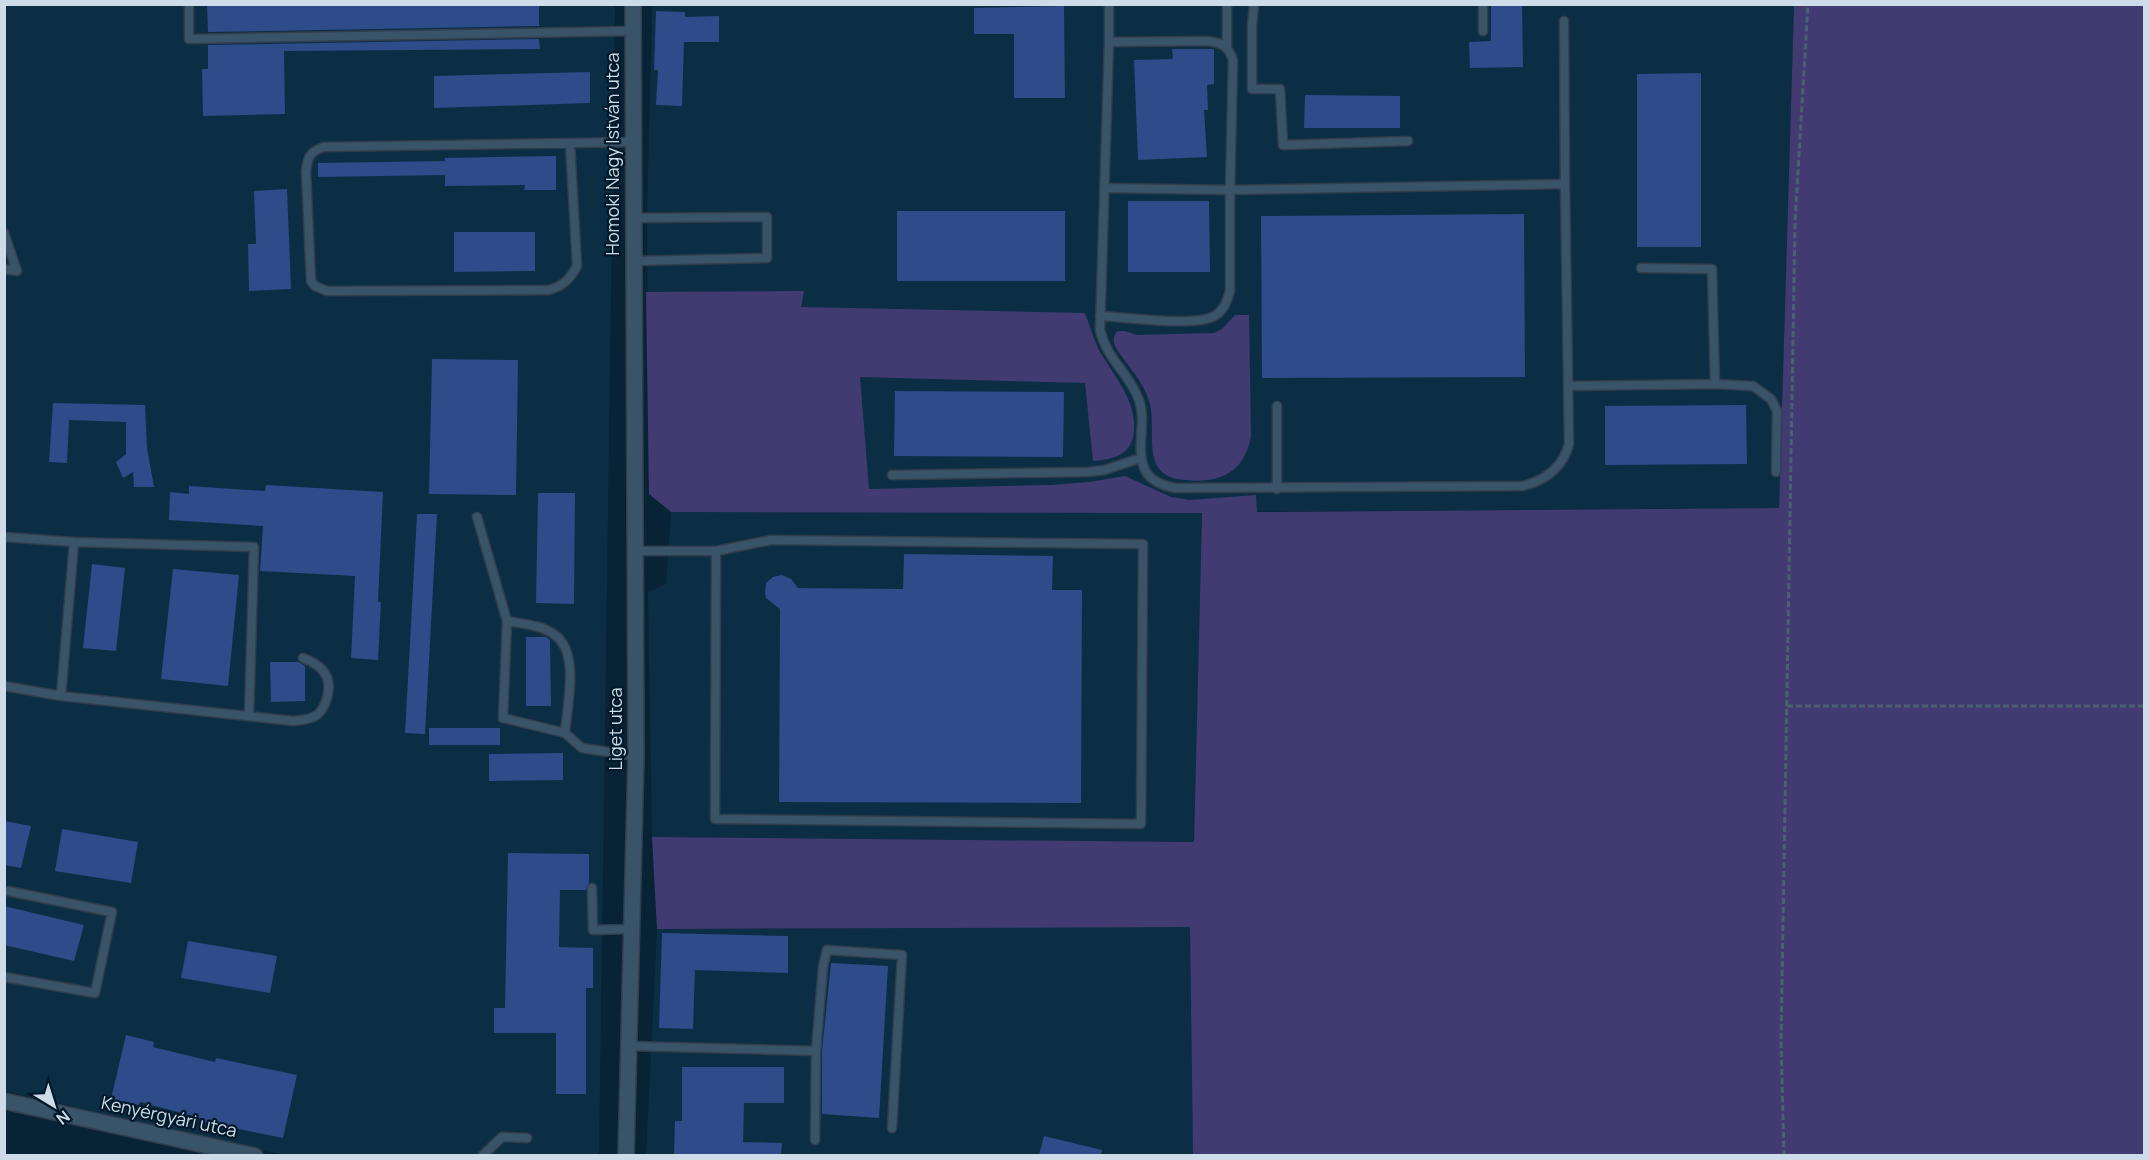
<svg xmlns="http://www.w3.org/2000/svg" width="2149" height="1160" viewBox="0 0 2149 1160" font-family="Manrope,sans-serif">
<rect width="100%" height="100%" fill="#082335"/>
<path fill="#0b2e44" d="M5,5H615L599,1155H283L5,1091Z
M652,5H1794L1779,508L1202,512L1194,842L652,837L648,592L666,584L671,512L649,494L647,218Z
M1190,926L1193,1155L646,1156L657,929Z"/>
<path fill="#413b72" d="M1794,5H2144V1155H1193L1190,927L657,929L652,837L1194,842L1202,513L671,512L649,494L646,292L804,291L801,307L1085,313C1089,324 1093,337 1098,348C1113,376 1137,399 1134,432C1131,456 1113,459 1093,461L1085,383L860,377L869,489L1051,485L1089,482L1125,476L1171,497L1189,500L1256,495L1257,512L1779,508Z
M1235,315H1249L1251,437C1246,459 1237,473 1214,479C1205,481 1196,481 1186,480C1139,477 1157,435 1150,404C1145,383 1127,365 1116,348C1113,341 1112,336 1118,331H1125L1137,335L1214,333L1222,329Z"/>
<path fill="#2e4b8a" d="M207,4H539V26L208,32Z
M1491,4H1522L1523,67L1470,68L1469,42L1491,41Z
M1064,6L1065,98H1014V34H974V8Z
M656,11L685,12V17L719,16V42H684L682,106L656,105L658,70H654Z
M539,39L540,49L284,51L285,114L203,116L202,69H208V45Z
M1172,49H1214V84L1207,85L1208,110H1204L1207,157L1138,160L1134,60L1173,59Z
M590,72V103L434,108V76Z
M1701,73V247H1637V74Z
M1305,95L1400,96V128H1304Z
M556,156V190H524L525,185L445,186V175L318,177V163L445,161V158Z
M287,189L291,289L249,291L248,244H256L254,191Z
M1128,201H1209L1210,272H1128Z
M897,211H1065V281H897Z
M1524,214L1525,377L1262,378L1261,216Z
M454,232H535V271L454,272Z
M432,359L518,360L516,495L429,494Z
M895,391L1064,392L1063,457L894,456Z
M53,403L145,405L147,448L154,487H134L133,472L123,478L116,462L126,454V422L69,420L67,463L49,462Z
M1746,405L1747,464L1605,465V406Z
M266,485L383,492L378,602H381L378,660L351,658L355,576L260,571L263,526L169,520L170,492L189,494V486L265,491Z
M538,493H575L574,604L536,603Z
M417,514H437L425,734L405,733Z
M904,554L1053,556L1052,590H1082L1081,803L779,802L780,609L766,598L765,593L766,583L773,577L782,575L791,579L798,588L903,589Z
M92,564L125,568L116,651L83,648Z
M173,569L239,575L228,686L161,679Z
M526,637H546L550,640L551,706H526Z
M270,662H298L305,666V701L271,702Z
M429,728H500V745H429Z
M563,753V780L489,781V754Z
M4,821L31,826L21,868L4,865Z
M62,829L138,842L131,883L55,871Z
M508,853L589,854V883L586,890H560L559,947L593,948V988H586V1094H556V1033H494V1008H505Z
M4,906L84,925L74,961L4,945Z
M662,933L788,936V973L695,970L693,1029L659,1028Z
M188,941L277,956L270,993L181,978Z
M831,963L888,966L879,1118L822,1114V1051Z
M126,1035L154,1042L153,1047L215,1062L216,1058L297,1075L283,1138L203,1122L204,1119L140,1102L139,1105L111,1099Z
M682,1067H784V1103H744L743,1142L782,1143L781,1155H674L675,1121H682Z
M1044,1136L1102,1150L1101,1155H1039Z"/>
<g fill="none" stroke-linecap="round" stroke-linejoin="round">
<g stroke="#313e4d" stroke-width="11">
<path id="service" d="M189,4V39L633,31
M1109,4V42L1208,41C1222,43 1228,46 1233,60L1230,190L1565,184L1564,21
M1227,4V47
M1254,4L1252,27V89H1280L1283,145L1408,141
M1483,4V31
M1109,42L1100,330C1107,360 1130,374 1139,400C1147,422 1135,448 1145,470C1151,482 1163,486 1176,488L1523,486C1546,480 1563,467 1569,444L1565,184
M570,143L577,266C570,279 563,286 549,290L327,291L315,286L311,281L306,172C307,158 310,151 324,147L633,142
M4,233L17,271L4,269
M633,261L767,258V217L633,218
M1641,268L1712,269L1715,384
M1100,316C1125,317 1197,328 1216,315C1225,309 1227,300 1230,291V190L1105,188
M1569,386L1715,384L1753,386L1771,399L1777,411L1776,472
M1277,406V489
M892,475L1088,472L1104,470L1141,458
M477,517L507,621L503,718L565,733L582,748L636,756
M4,537L74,542
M635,551H716L771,540L1143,544L1141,824L715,819L716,551
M507,621C523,624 542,625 555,635C580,653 567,706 565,733
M4,686L61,696L293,721C301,720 310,720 317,715C323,710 325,705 327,698C333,677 322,665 303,658
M61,696L74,542L254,547L249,716
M592,888L593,930L631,929
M4,977L95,993L112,912L8,891
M629,1046L816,1051L815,1140
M816,1051L823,967L827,950L902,955L892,1128
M482,1156L502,1137L527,1138"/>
</g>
<g stroke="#313e4d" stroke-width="18">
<path id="minor" d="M4,1101L255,1156
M626,1156L636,756L633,4"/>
</g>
<path stroke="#4a6171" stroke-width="3" stroke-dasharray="6 3" stroke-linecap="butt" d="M1787,706H2144
M1784,1156L1781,1041L1795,222L1808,4"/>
<use href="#service" stroke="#395468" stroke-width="8"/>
<use href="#minor" stroke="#395468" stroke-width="15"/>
</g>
<g text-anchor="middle" stroke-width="4.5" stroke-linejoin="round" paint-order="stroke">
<g font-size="18" fill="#cddce8" stroke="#01192a">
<text transform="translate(613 154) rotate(-90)" y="6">Homoki Nagy István utca</text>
<text transform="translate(616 729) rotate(-90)" y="6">Liget utca</text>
<text transform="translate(169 1117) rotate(12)" y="6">Kenyérgyári utca</text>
</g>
</g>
<rect width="2149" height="1160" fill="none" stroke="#cddce8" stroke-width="12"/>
<g transform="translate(54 1106) rotate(142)" stroke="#01192a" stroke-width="4.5" paint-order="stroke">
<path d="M0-4.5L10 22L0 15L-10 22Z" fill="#cddce8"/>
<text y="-9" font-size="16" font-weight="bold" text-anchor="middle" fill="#cddce8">N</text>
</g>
</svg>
